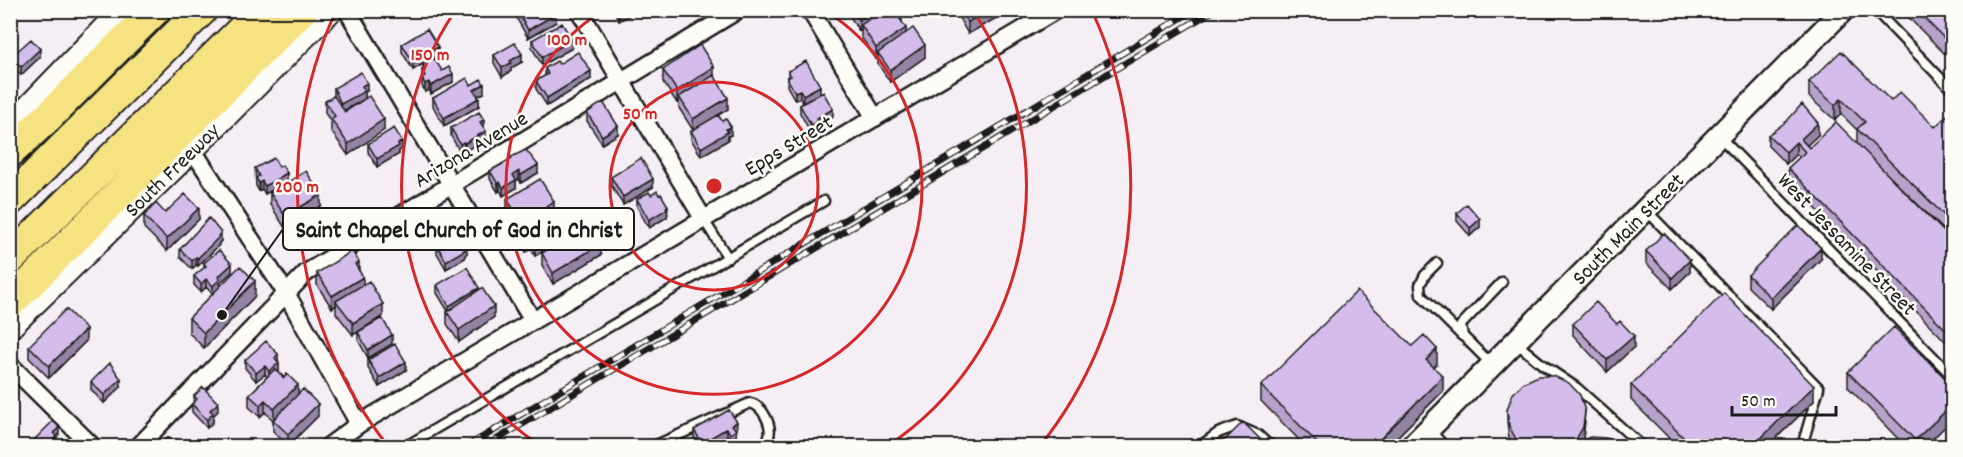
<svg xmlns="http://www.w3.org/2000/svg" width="1963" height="457" viewBox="0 0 1963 457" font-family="Dekko,sans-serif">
<rect width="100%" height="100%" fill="#f5eff5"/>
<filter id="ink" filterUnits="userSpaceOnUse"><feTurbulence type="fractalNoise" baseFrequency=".0167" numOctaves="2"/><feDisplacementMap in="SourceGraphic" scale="12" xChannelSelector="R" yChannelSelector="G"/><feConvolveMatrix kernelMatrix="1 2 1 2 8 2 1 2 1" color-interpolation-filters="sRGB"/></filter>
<g filter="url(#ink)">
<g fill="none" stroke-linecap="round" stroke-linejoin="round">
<g stroke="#1c1c1c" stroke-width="13">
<path id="service" d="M1875,10L1952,90
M1719,136L1952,376
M1646,210L1819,388L1802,446
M704,220L728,258
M1437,263L1425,275L1420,285L1421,295L1462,336
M1515,342L1543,365L1577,388L1642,446
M1492,365L1463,336L1461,325L1502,282
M1429,429L1444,446
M406,446L824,201
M654,446L750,403C762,405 774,426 768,439C767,442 765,444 763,446
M1200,446L1218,433L1237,426L1258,435L1270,446"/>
</g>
<g stroke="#1c1c1c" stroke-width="21">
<path id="minor" d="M347,10L533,321
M579,10L704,220
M810,10L875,118
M192,149L286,293L359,424
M10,365L92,446
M139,446L306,273L738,10
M329,446L359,424L1056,10"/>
</g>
<g stroke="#1c1c1c" stroke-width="26">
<path id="tertiary" d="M1412,446L1843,10"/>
</g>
<g stroke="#1c1c1c" stroke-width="28">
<g id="secondary">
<path d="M10,127L123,10"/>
<path id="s1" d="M10,326L192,149L330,10"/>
</g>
</g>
<g stroke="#1c1c1c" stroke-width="34">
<path id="motorway" d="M10,152L48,117L155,10
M10,200L202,10
M10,259L262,10
M10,303L302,10"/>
</g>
<use href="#service" stroke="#fdfcf7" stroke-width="8"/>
<use href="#minor" stroke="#fdfcf7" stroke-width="16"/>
<use href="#tertiary" stroke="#fdfcf7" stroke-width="21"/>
<use href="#secondary" stroke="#fdfcf7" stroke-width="24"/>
<use href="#motorway" stroke="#f5e382" stroke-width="30"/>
<g stroke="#1c1c1c" stroke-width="7">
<path id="rail" d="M468,446L1194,10
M486,446L1214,10"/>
</g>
<use href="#rail" stroke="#fdfcf7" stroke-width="4.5" stroke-dasharray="14" stroke-linecap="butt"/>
</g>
<path fill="#b6a2ca" stroke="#1c1c1c" stroke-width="1.5" d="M613,10H639L619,21Z
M851,10H900L902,22L906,33L925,57L890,82L878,64V58L876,59L861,37V30L859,31L851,18Z
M958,10H1005V13L968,34L958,16Z
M1901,10H1953V62Z
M517,11L556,22L528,38L517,19Z
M532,40L572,48L542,65L532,48Z
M402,44L438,55L426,63L442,71L453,82L431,94L429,90L425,92L422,86V70L423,69V64L413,70L402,52Z
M494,55L522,62L511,68V71L502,77L494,63Z
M11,57H40L21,75L11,65Z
M559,64L591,79L547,106L536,89V81L545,76V68Z
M663,70L714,75L728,109L718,115L731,135L728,136V140L701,156L691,139V131L693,130L679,108V102L677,103L663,82Z
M788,71L820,94L833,117L818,125V128L811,133L800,113V105L803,103L800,98L795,100L787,86Z
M1809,82L1891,101L1935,127L1953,110V239L1886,173L1953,241V349L1788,180V168L1800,157L1796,154L1786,164L1768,146V135H1818L1807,145L1809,148L1857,143V130L1841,114L1835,120L1809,97Z
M471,85L484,93L478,96L479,106L444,126L433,106V98Z
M334,88L367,91L365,92V99L344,111L345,112L384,130L348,155L331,131V122L325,113V101L334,96Z
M587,113L618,134L602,144L587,121Z
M451,128H484L486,139L465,151L464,150L460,152L451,136Z
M368,144L402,149L399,151V154L377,167L368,152Z
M511,157L538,173L521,183L519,179L516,181V188L503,196L500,190L498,192L490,179V171L511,159Z
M279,167L287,182L265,194L262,189L259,191L256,186L255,168Z
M611,177L653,187L623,205L611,185Z
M270,193L321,206L313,211L326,229L325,235L316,240L315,238L296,249L288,233V226L285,228L270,204Z
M651,195L668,214L667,215V217L649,228L637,207V199Z
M507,199L554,213L543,220L559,242L535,256L531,249L526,252L521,242V233L507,211Z
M165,213L199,219L167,251L144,228V216Z
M1457,213L1480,227L1470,236L1457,221Z
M422,218L453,229L450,230V234L433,245L432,243L429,245L424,237V229L422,226Z
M221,241L219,243V245L198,266L196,265L192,269L180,257V249Z
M437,245L467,253L465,255V258L446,269L437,253Z
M1646,251L1690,272L1672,289L1646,263Z
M542,253L601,255L553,284L542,265Z
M1821,259L1771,309L1748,287V275Z
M204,263L232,272L220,283V286L255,296L204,348L189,333V318L213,294L206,287L201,292L194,285V276L204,268Z
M359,271L363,285L383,316L353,335L336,313V305L332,308L317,285V273Z
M437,285L479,290L494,317L459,342L447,324V312L448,311L437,293Z
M1573,324L1634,347L1607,372L1573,335Z
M358,332L392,344L368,358L358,340Z
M86,341L49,378L29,358V346Z
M1412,346L1437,364L1434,367L1443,391L1387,447H1306L1261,401V386Z
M278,354L279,371H278L318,416L288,446L273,431V420L265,412L260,417L249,407V395L267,377L265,374L256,381L245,368V360Z
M368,360L406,370L379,387L368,368Z
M1848,372L1953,386V419L1924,447H1906L1848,387Z
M91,382L121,387L104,403L91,390Z
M1631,385L1814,401L1767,447H1678L1631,400Z
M194,396L218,411L213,416V422L207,428L192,412V404L194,402Z
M729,410L737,430L736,431V439L730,442L727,436L710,447H699L694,439V430Z
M1507,410L1585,422L1583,439L1582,441L1623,447H1514L1509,438L1507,422Z"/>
<path fill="#9484a4" stroke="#1c1c1c" stroke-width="1.5" d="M624,10H639L619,21V13Z
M874,10H894L861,25V30L859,31V20Z
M989,10H1005V13L968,34V22Z
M556,14V22L528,38V30Z
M902,14V25L898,16Z
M906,28V40L878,53V58L876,59V48Z
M572,40V48L542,65V57Z
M925,45V57L890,82V70Z
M438,47V55L413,70V62Z
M40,49V57L21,75V67Z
M522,54V62L511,68V71L502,77V68L510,61Z
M714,67V78L679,97V102L677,103V91Z
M591,71V79L547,106V98Z
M453,74V82L431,94V86Z
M429,82V90L425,92V84Z
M367,83V91L365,92V99L341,112V104L362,86Z
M484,84V93L474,98V90Z
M820,86V94L803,103V95Z
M800,90V98L795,100V92Z
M479,98V106L444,126V118Z
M728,98V109L693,131V119Z
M1841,99V114L1835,120V105Z
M833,109V117L818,125V128L811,133V125L817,118Z
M384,119V130L348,155V144Z
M484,120V128L480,122Z
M1818,123V135L1803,149L1801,139Z
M618,126V134L602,144V136Z
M731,127V135L728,136V140L701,156V148Z
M486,131V139L465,151V143Z
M402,141V149L399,151V154L377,167V159Z
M464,142V150L460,152V144Z
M1796,142V154L1786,164V152Z
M538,165V173L521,183V175Z
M519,171V179L516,181V188L503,196V188L513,175Z
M287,173V182L265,194V186Z
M653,179V187L623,205V197Z
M262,181V189L259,191V183Z
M500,182V190L498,192V184Z
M321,195V206L285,228V216Z
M554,201V213L522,234V222Z
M668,206L667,217L649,228V220Z
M199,208V219L167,251V239Z
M1480,219V227L1470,236V228Z
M326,221L325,235L316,240V232L323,223Z
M453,221V229L450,230V234L433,245V237Z
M315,230V238L296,249V241Z
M221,233V241L219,243V245L198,266V258Z
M559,234V242L535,256V248Z
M432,235V243L429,245V237Z
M531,241V249L526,252V244Z
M601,244V255L553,284V273Z
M467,245V253L465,255V258L446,269V261Z
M1821,248V259L1771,309V298Z
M196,257V265L192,269V261Z
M1690,260V272L1672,289V278Z
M359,262V273L355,264Z
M232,264V272L220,283V287L213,294V286L218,277Z
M363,277V288L336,301V305L332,308V296Z
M206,279V287L201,292V284Z
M255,281V296L204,348V333Z
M479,288V296L449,314V306Z
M383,304V316L353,335V323Z
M494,306V317L459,342V330Z
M86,329V341L49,378V366Z
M392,335V344L368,358V350Z
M1634,336V347L1607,372V360Z
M1437,349V364L1426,375V360Z
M406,362V370L379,387V378Z
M279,363V371L269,379V371Z
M265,366V374L256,381V373Z
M1443,376V391L1387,447H1372Z
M121,379V387L104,403V395Z
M298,385V396L274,421V409Z
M1814,386V401L1767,447H1752Z
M265,400V412L260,417V405Z
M218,403V411L213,416V422L207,428V420L210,410Z
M318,404V416L288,446V434Z
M1953,404V419L1924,447H1915V440Z
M1585,411L1583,439L1579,447H1567Z
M737,422L736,439L730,442V434L732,425Z
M59,427V435L57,437V444L54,447V433Z
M727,428V436L710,447H702V443Z"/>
<path fill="#d4bceb" stroke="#1c1c1c" stroke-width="1.5" d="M518,10H554L556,14L528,30L517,11Z
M853,10H874L859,20Z
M883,10H900L902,14L898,16L906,28L876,48L861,25Z
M961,10H989L968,22Z
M1916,10H1953V47Z
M562,23L572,40L542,57L532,40Z
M913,28L925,45L890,70L878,53Z
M427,29L438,47L413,62L402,44Z
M31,39L40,49L21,67L11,57Z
M515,43L522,54L510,61L511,63L502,68L494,55Z
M700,45L714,67L677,91L663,70Z
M1841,51L1891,101L1900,92L1935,127L1953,110V224L1857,129L1865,122L1841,99L1835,105L1809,82Z
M578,52L591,71L547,98L536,81L548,74L545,68L557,61L559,64Z
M434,58L442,71L449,67L453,74L431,86L429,82L425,84L422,78L425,76L422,70L425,68L423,64Z
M806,61L820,86L803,95L800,90L795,92L787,78L791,76L788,71Z
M361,72L367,83L362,86L365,91L341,104L334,88Z
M714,75L728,98L693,119L679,97Z
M467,78L471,85L481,79L484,84L474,90L479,98L444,118L433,98Z
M823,92L833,109L817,118L818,120L811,125L800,105Z
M334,96L345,112L369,96L384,119L348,144L331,119L335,116L325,101Z
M603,102L618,126L602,136L587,113Z
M1802,104L1818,123L1801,139L1809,148L1836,122L1953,241V337L1788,168L1805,152L1796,142L1786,152L1768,135L1787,121Z
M479,112L484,120L480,122L486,131L465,143L464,142L460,144L451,128Z
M718,115L722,121L726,119L731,127L726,129L728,132L701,148L691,131Z
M394,128L402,141L398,144L399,146L377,159L368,144Z
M526,150L538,165L521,175L519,171L513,175L516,180L503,188L500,182L498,184L490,171L512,159L511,157Z
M274,158L279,167L282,165L287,173L265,186L262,181L259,183L256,178L259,176L255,168Z
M641,158L653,179L623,197L611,177Z
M306,171L321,195L285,216L270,193Z
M540,179L554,201L522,222L507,199Z
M657,191L659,195L661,194L668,206L666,207L667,209L649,220L637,199L649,192L651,195Z
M185,194L199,208L167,239L144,216L156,203L165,213Z
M1467,204L1480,219L1470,228L1457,213Z
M439,207L441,210L444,207L453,221L448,223L450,226L433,237L432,235L429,237L424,229L428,227L422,218Z
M209,218L221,233L218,236L219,237L198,258L196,257L192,261L180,249Z
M589,224L601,244L553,273L542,253Z
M1798,225L1821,248L1771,298L1748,275Z
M1664,233L1690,260L1672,278L1646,251Z
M455,235L457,238L462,236L467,245L463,247L465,250L446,261L437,245Z
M219,250L232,264L218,277L220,279L213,286L206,279L201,284L194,276L206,266L204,263Z
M352,251L359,262L355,264L363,277L332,296L317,273Z
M240,266L255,281L204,333L189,318Z
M467,267L479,288L449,306L437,285Z
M369,281L383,304L353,323L336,301Z
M482,288L494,306L459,330L447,312Z
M1357,291L1412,346L1424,335L1437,349L1426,360L1443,376L1372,447H1321L1261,386Z
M1724,293L1814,386L1752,447H1693L1631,385Z
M1596,302L1617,324L1620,321L1634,336L1607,360L1573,324Z
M66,309L86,329L49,366L29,346Z
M382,318L392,335L368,350L358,332Z
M1894,327L1953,386V404L1915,440L1848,372Z
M266,341L278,354L275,358L279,363L269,371L265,366L256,373L245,360Z
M395,344L406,362L379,378L368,360Z
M110,363L121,379L104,395L91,382Z
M275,369L284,378L287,374L298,385L274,409L265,400L260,405L249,395Z
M1538,376H1554L1569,383L1580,395L1585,411L1583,427L1575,441L1567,447H1526L1517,441L1509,426L1507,410L1512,395L1523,383Z
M203,387L218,403L210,410L213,413L207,420L192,404L197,399L194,396Z
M303,389L318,404L288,434L273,420Z
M729,410L737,422L732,425L736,430L730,434L727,428L702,443L694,430Z
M53,421L59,427L54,433L57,436L54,439L61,445L59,447H31L29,445Z
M1243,422L1266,445L1272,439L1278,445L1277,447H1218Z
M168,437L173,442L176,439L184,446L161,447Z
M1590,437L1606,438L1621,444L1623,447H1573L1575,444Z"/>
</g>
<g fill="none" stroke="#d62828" stroke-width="3">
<circle cx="714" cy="186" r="104"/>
<path d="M826 11A208 208 0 1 1 602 11"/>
<path d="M539 445A313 313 0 0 1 455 11M973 11A313 313 0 0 1 889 445"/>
<path d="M388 446A417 417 0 0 1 335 13M1093 13A417 417 0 0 1 1040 446"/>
</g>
<g text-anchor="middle" stroke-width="5" stroke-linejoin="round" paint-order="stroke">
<g font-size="22" fill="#1c1c1c" stroke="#fdfcf7">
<text transform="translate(788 144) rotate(-31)" y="8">Epps Street</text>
<text transform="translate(470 148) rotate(-31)" y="8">Arizona Avenue</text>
<text dy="8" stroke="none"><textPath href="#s1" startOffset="225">South Freeway</textPath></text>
<text transform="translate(1627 228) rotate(-45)" y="8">South Main Street</text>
<text transform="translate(1848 243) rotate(46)" y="8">West Jessamine Street</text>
</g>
</g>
<circle cx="714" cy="186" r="9" fill="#d62828" stroke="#fdfcf7" stroke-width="3"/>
<g font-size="18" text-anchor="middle" font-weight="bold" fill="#d62828" stroke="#fdfcf7" stroke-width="5" stroke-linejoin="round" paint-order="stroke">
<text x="567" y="45">100 m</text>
<text x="430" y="60">150 m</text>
<text x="640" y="119">50 m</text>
<text x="297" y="192">200 m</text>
</g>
<path fill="none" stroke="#1c1c1c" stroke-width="2" d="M222 315L283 229"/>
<circle fill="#1c1c1c" stroke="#fdfcf7" stroke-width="2" cx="222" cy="315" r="6"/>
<rect fill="#fdfcf7" stroke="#1c1c1c" stroke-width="2" x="283" y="208" width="351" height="42" rx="6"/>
<g font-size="24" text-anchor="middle" font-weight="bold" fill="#1c1c1c">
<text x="459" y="237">Saint Chapel Church of God in Christ</text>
</g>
<rect width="1963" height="457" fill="none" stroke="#fdfcf7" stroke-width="36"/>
<rect x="18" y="18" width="1927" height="421" fill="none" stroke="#1c1c1c" stroke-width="2" filter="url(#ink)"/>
<path d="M1732 406v9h104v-9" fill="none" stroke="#1c1c1c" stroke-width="3"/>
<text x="1741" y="406" font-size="18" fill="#1c1c1c" stroke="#fdfcf7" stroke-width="4.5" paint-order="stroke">50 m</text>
</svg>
